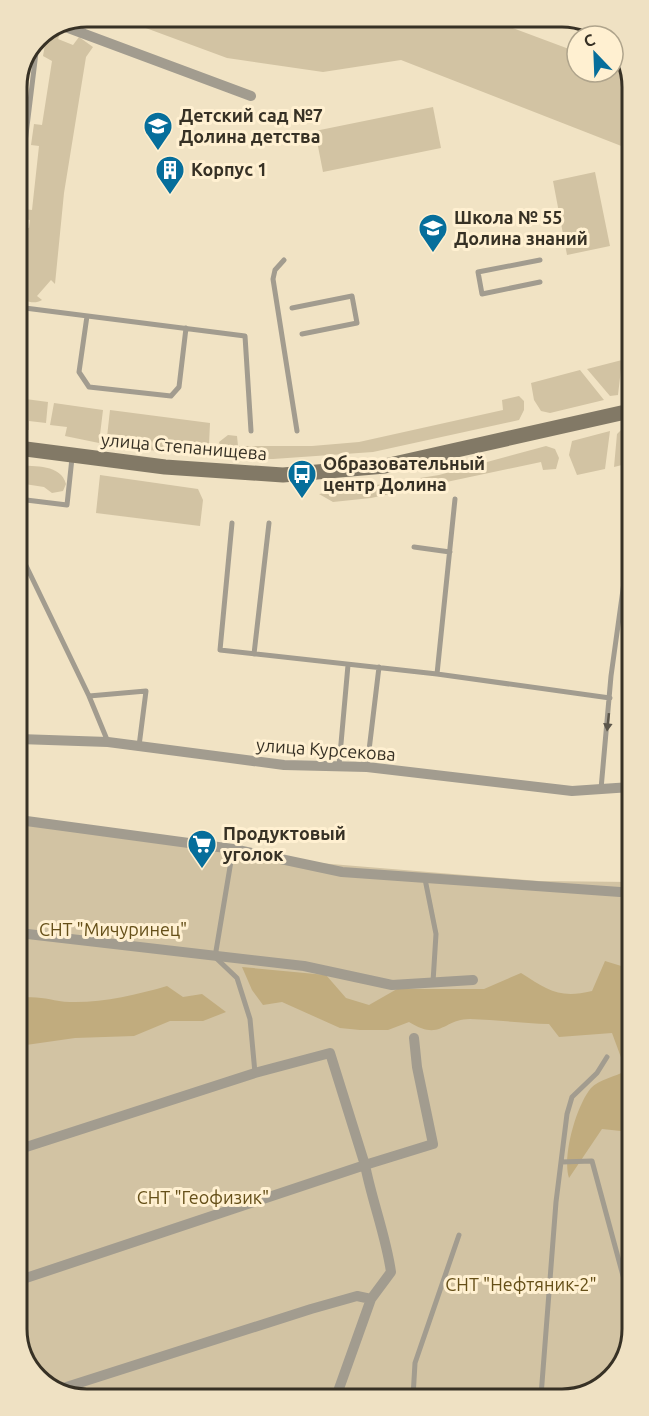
<svg xmlns="http://www.w3.org/2000/svg" width="649" height="1416" viewBox="0 0 649 1416" font-family="Ubuntu,sans-serif">
<rect width="100%" height="100%" fill="#f1e3c4"/>
<path fill="#d2c3a3" d="M116,17H483L577,52V72H613V64L629,69V149L401,60L323,72L227,58Z
M55,29L60,34L58,39L73,45L79,37L93,47L86,57L64,193L55,284L51,280L37,296L42,300C34,305 24,301 17,296V286H22L28,236L20,235V227L29,228L30,220L20,219L24,209L32,210L39,146L31,145L34,124L42,125L52,61L43,56L47,33Z
M433,107L441,148L323,172L315,131Z
M595,172L610,246L567,255L553,181Z
M622,360L618,395L610,396L587,369Z
M580,370L604,400L550,413L541,411L534,400L531,383Z
M519,396L524,401V410L519,420L373,452L273,459H230L222,453L219,442L228,435L237,436L238,446H312L359,442L503,410L502,400Z
M18,398L48,402L46,423L29,421V430H18Z
M54,403L103,410L99,443L65,436L67,427L50,425Z
M110,410L210,423L209,445L201,455L106,446Z
M623,428L630,429V463L614,467L617,434Z
M610,431L605,469L577,475L569,455L572,441Z
M546,446L555,449L559,458L556,469L543,470L541,462L371,498L333,502L319,494L439,475Z
M18,465C35,467 61,464 66,484L63,491L52,493L44,487L18,483Z
M100,475L198,489L203,500L200,526L96,513Z
M19,823L307,862L539,881L631,882L632,1330L618,1372L585,1396L82,1399L44,1385L20,1352Z"/>
<path fill="#c1ac7e" d="M605,961L631,969L632,1117L621,1131L602,1129L569,1178C562,1157 576,1106 591,1088C598,1080 616,1076 626,1071L612,1033L559,1037L549,1024C523,1023 496,1020 470,1019C443,1019 441,1042 409,1022L388,1030H360L340,1028L282,1002L263,1005L252,990L242,967L326,975L346,998L369,1005L397,989H484L521,973C548,990 559,999 592,991Z
M167,986L183,997L202,994L226,1012L203,1021H170L134,1036L75,1038L19,1046V998C42,995 50,1001 70,1002C102,1003 136,995 167,986Z"/>
<g fill="none" stroke-linecap="round" stroke-linejoin="round">
<path stroke="#a29c8f" stroke-width="5" d="M17,150L24,151L17,212
M24,151L38,36
M284,260L275,270L273,279L297,431
M540,260L478,272L482,294L540,282
M17,307L245,336L251,431
M292,308L352,296L357,323L302,334
M87,316L79,372L89,387L171,396L179,387L186,328
M18,499L67,505L72,458
M232,523L220,650L437,674L610,698
M414,547L450,552
M18,549L89,696L108,742
M254,654L269,523
M437,674L455,499
M89,696L146,691L139,746
M339,766L348,665
M367,767L379,667
M601,789L611,676L630,539
M233,849L215,957L237,978L250,1019L255,1073
M425,879L436,934L433,982
M561,1162L592,1161L632,1309
M541,1396L556,1202L567,1114L572,1097L597,1073L607,1057
M413,1397L415,1363L459,1235"/>
<path stroke="#a29c8f" stroke-width="10" d="M563,17L607,33
M63,26L251,96
M19,739L108,742L284,765L367,767L572,791L631,787
M19,820L233,849L342,872L620,892
M19,933L304,966L392,985L473,980
M20,1149L255,1073L330,1053L365,1165L20,1280
M57,1390L311,1309L357,1296L371,1299
M336,1397L371,1299L391,1272C386,1236 372,1201 365,1165L433,1144L417,1067L414,1038"/>
<path stroke="#827966" stroke-width="15" d="M18,448L165,467L283,475L385,466L630,411"/>
</g>
<defs><path id="oneway-solid" d="M-6-.8H1V-3.2L6.5 0L1 3.2V.8H-6Z" transform="scale(1.5)"/></defs>
<use fill="#5c564a" href="#oneway-solid" transform="translate(608 722) rotate(96)"/>
<defs>
<g id="school-pin" transform="scale(1.5)"><path d="M0 17L-7.5 6A9.5 9.5 0 1 1 7.5 6Z" fill="#066e9b" stroke="#fff0d1"/><path d="M0-5L7-2L0 1L-7-2ZM-4 1L0 2.5L4 1V4Q0 6-4 4Z" fill="#fff"/></g>
<g id="building-pin" transform="scale(1.5)"><path d="M0 17L-7.5 6A9.5 9.5 0 1 1 7.5 6Z" fill="#066e9b" stroke="#fff0d1"/><path d="M-4-6H4V6H1V3H-1V6H-4ZM-2.5-4.3h1.7v1.8h-1.7ZM.8-4.3h1.7v1.8H.8ZM-2.5-1h1.7V.8h-1.7ZM.8-1h1.7V.8H.8Z" fill="#fff"/></g>
<g id="bus-pin" transform="scale(1.5)"><path d="M0 17L-7.5 6A9.5 9.5 0 1 1 7.5 6Z" fill="#066e9b" stroke="#fff0d1"/><path d="M-5-6H5V4H4V6H2V4H-2V6H-4V4H-5ZM-3.5-4V0h7V-4ZM-3.5 1.2v1.5H-2V1.2ZM2 1.2v1.5H3.5V1.2Z" fill="#fff"/></g>
<g id="supermarket-pin" transform="scale(1.5)"><path d="M0 17L-7.5 6A9.5 9.5 0 1 1 7.5 6Z" fill="#066e9b" stroke="#fff0d1"/><path d="M-6-5.5h2.5l.6 2H6L4.5 2H-2.5L-4.4-4H-6ZM-1.5 3.2a1.3 1.3 0 1 0 .1 0ZM3 3.2a1.3 1.3 0 1 0 .1 0Z" fill="#fff"/></g>
</defs>
<g fill-rule="evenodd">
<use href="#school-pin" x="158" y="126"/>
<use href="#building-pin" x="170" y="170"/>
<use href="#school-pin" x="433" y="228"/>
<use href="#bus-pin" x="302" y="474"/>
<use href="#supermarket-pin" x="202" y="844"/>
</g>
<g text-anchor="middle" stroke-width="6" stroke-linejoin="round" paint-order="stroke">
<g font-size="18" font-weight="bold" fill="#373125" stroke="#fff0d1" text-anchor="start">
<text x="179" y="122">Детский сад №7<tspan x="179" dy="21">Долина детства</tspan></text>
<text x="191" y="176">Корпус 1</text>
<text x="454" y="224">Школа № 55<tspan x="454" dy="21">Долина знаний</tspan></text>
<text x="323" y="470">Образовательный<tspan x="323" dy="21">центр Долина</tspan></text>
<text x="223" y="840">Продуктовый<tspan x="223" dy="21">уголок</tspan></text>
</g>
<g font-size="18" fill="#373125" stroke="#fff0d1">
<text transform="translate(184 447) rotate(5)" y="6">улица Степанищева</text>
<text transform="translate(326 750) rotate(4)" y="6">улица Курсекова</text>
</g>
<g font-size="18" fill="#654f18" stroke="#fff0d1">
<text x="113" y="936">СНТ "Мичуринец"</text>
<text x="203" y="1204">СНТ "Геофизик"</text>
<text x="521" y="1291">СНТ "Нефтяник-2"</text>
</g>
</g>
<path d="M0 0H649V1416H0ZM87 27H562A60 60 0 0 1 622 87V1329A60 60 0 0 1 562 1389H87A60 60 0 0 1 27 1329V87A60 60 0 0 1 87 27Z" fill="#efe1c3" fill-rule="evenodd"/>
<path fill="none" stroke="#373125" stroke-width="3" d="M87 27H562A60 60 0 0 1 622 87V1329A60 60 0 0 1 562 1389H87A60 60 0 0 1 27 1329V87A60 60 0 0 1 87 27Z"/>
<g transform="translate(595 54) rotate(337)"><circle r="28" fill="#fff0d1" stroke="#afa48c" stroke-width="1.5"/>
<path d="M0-4.5L10 22L0 15L-10 22Z" fill="#066e9b"/>
<text y="-9" font-size="16" font-weight="bold" text-anchor="middle" fill="#373125">С</text>
</g>
</svg>
